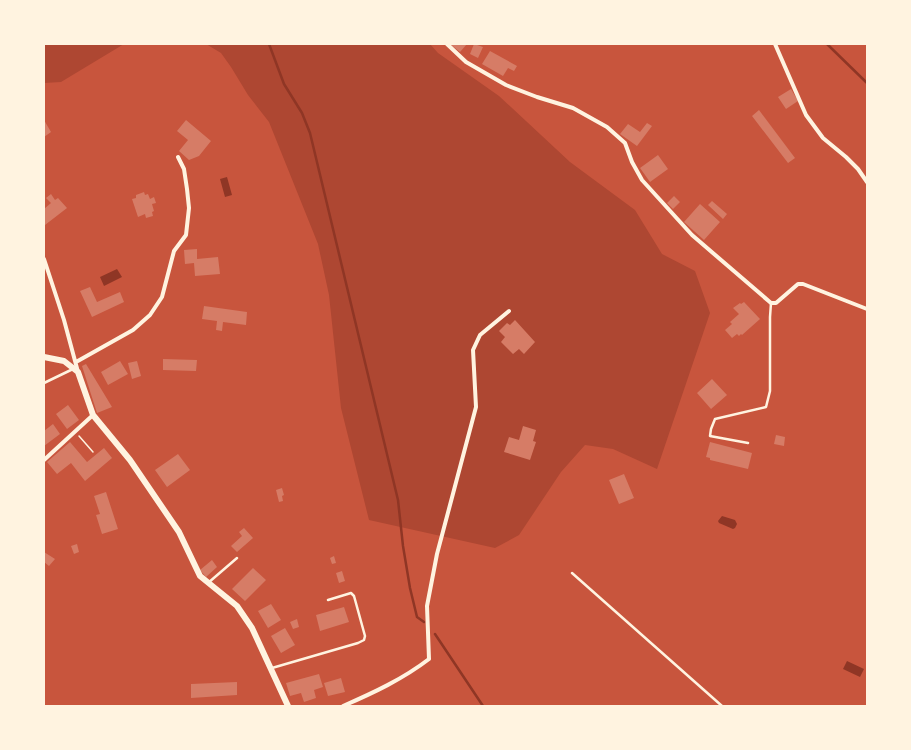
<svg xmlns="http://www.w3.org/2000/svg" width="911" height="750" viewBox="0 0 911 750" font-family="Raleway,sans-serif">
<rect width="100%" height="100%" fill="#c8553d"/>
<path fill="#ae4732" d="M44,44H124L61,82L44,83Z
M206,44H430L438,53L499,96L570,162L635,210L662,254L695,271L710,313L657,469L613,449L585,445L561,472L519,535L495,548L369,520L341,408L329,295L318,244L269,122L248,95L231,67L221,53Z"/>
<path fill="#8f3625" d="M227,177L232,195L225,197L220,179Z
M117,269L122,277L104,286L100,277Z
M722,516L735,520L737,524L735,528L733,529L719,523L718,521Z
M847,661L864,669L860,677L843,669Z"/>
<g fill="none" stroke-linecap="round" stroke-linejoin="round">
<path stroke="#8f3625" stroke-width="2.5" d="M269,44L284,84L302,113L310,133L398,500L403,546L410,588L417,617L424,622
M827,44L867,83
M435,634L483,706"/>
</g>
<path fill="#d67c66" d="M450,44H467L460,52Z
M474,44L483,47L478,58L470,54Z
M490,51L517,66L514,71L508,68L503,76L482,64Z
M791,89L798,101L786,109L778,97Z
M759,110L795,158L788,163L752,116Z
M44,120L51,132L44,137Z
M186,120L211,141L199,156L189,160L179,151L188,140L177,131Z
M647,123L652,126L637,146L620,134L628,124L640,132Z
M658,155L668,169L650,182L640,168Z
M144,192L145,195L148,194L150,199L154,197L156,203L152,204L154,211L152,212L153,216L146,218L145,214L138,217L132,199L136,198V195Z
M51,194L55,200L58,198L67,208L45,225L44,223V209L51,203L46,198Z
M674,196L680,202L673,209L667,203Z
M712,201L727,214L723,219L708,205Z
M700,204L720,222L704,240L684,222Z
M197,249V259L218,257L220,274L195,276L194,263L185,264L184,250Z
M90,287L97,302L120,292L124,302L92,317L80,291Z
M744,302L760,319L742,335L741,334L739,336L737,334L732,338L725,330L732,324L730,322L739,314L733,308L740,303L741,304Z
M204,306L247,312L246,325L223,322L222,331L216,330L217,321L202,319Z
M515,320L535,342L524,354L519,349L513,354L501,342L505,337L499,331L507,323L510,325Z
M163,359L197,360L196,371L163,370Z
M120,361L128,374L108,385L101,372Z
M137,361L141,376L132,379L128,363Z
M86,364L112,407L97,413L82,366Z
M712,379L727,395L711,409L697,393Z
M68,405L79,420L67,429L56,414Z
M53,424L60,434L44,446V431Z
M523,426L536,430L533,441L536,442L530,460L504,452L509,437L519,440Z
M776,435L785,437L784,446L774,444Z
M70,442L87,462L104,448L112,458L85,481L71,463L57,474L47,462Z
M710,442L752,453L748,469L710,460V458L706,457Z
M178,454L190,470L167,487L155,470Z
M624,474L634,498L619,504L609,480Z
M282,488L284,495L282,496L283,501L279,502L276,490Z
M106,492L118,529L102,534L96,515L100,514L94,496Z
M244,528L253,538L237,552L231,546L242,536L239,532Z
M77,544L79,552L74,554L71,546Z
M44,552L55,559L49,566L44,562Z
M334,556L336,563L332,564L330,558Z
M212,560L217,567L206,577L200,570Z
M253,568L266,580L245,601L232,589Z
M342,571L345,581L339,583L336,573Z
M271,604L281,620L268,628L258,611Z
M344,607L349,622L320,631L316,615Z
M297,619L299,627L293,629L290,622Z
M285,628L295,645L281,653L271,636Z
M319,674L323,687L314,690L316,698L304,702L301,693L290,696L286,683Z
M341,678L345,692L328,696L324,683Z
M237,682V695L191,698V684Z"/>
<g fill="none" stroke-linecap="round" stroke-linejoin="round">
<path stroke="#fff3e0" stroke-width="1.5" d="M79,436L93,452"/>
<path stroke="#fff3e0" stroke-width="2.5" d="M44,383L73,369
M748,443L710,436L711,429L715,419L766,407L770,391V317L771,303
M572,573L722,706
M208,583L237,558
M272,668L358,643L364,640L365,636L354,596L351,593L328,600"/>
<path stroke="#fff3e0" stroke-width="4" d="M447,44L466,62L506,85L537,97L573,108L607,127L625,143L632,162L642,180L692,235L771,303H776L798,284H803L867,309
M775,44L806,115L823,138L846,157L858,169L867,182
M44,259L64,320L78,372
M76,362L133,330L150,315L162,297L174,251L186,235L189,208L187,189L184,169L178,157
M44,460L93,415
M343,706C373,693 403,679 429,659L427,606L437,554L476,407L473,350L480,335L509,311"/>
<path stroke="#fff3e0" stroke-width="6" d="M44,357L64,361L78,372L93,415L130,460L179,532L200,576L237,606L252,628L288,706"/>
</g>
<rect width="911" height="750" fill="none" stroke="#fff3e0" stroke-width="90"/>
</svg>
